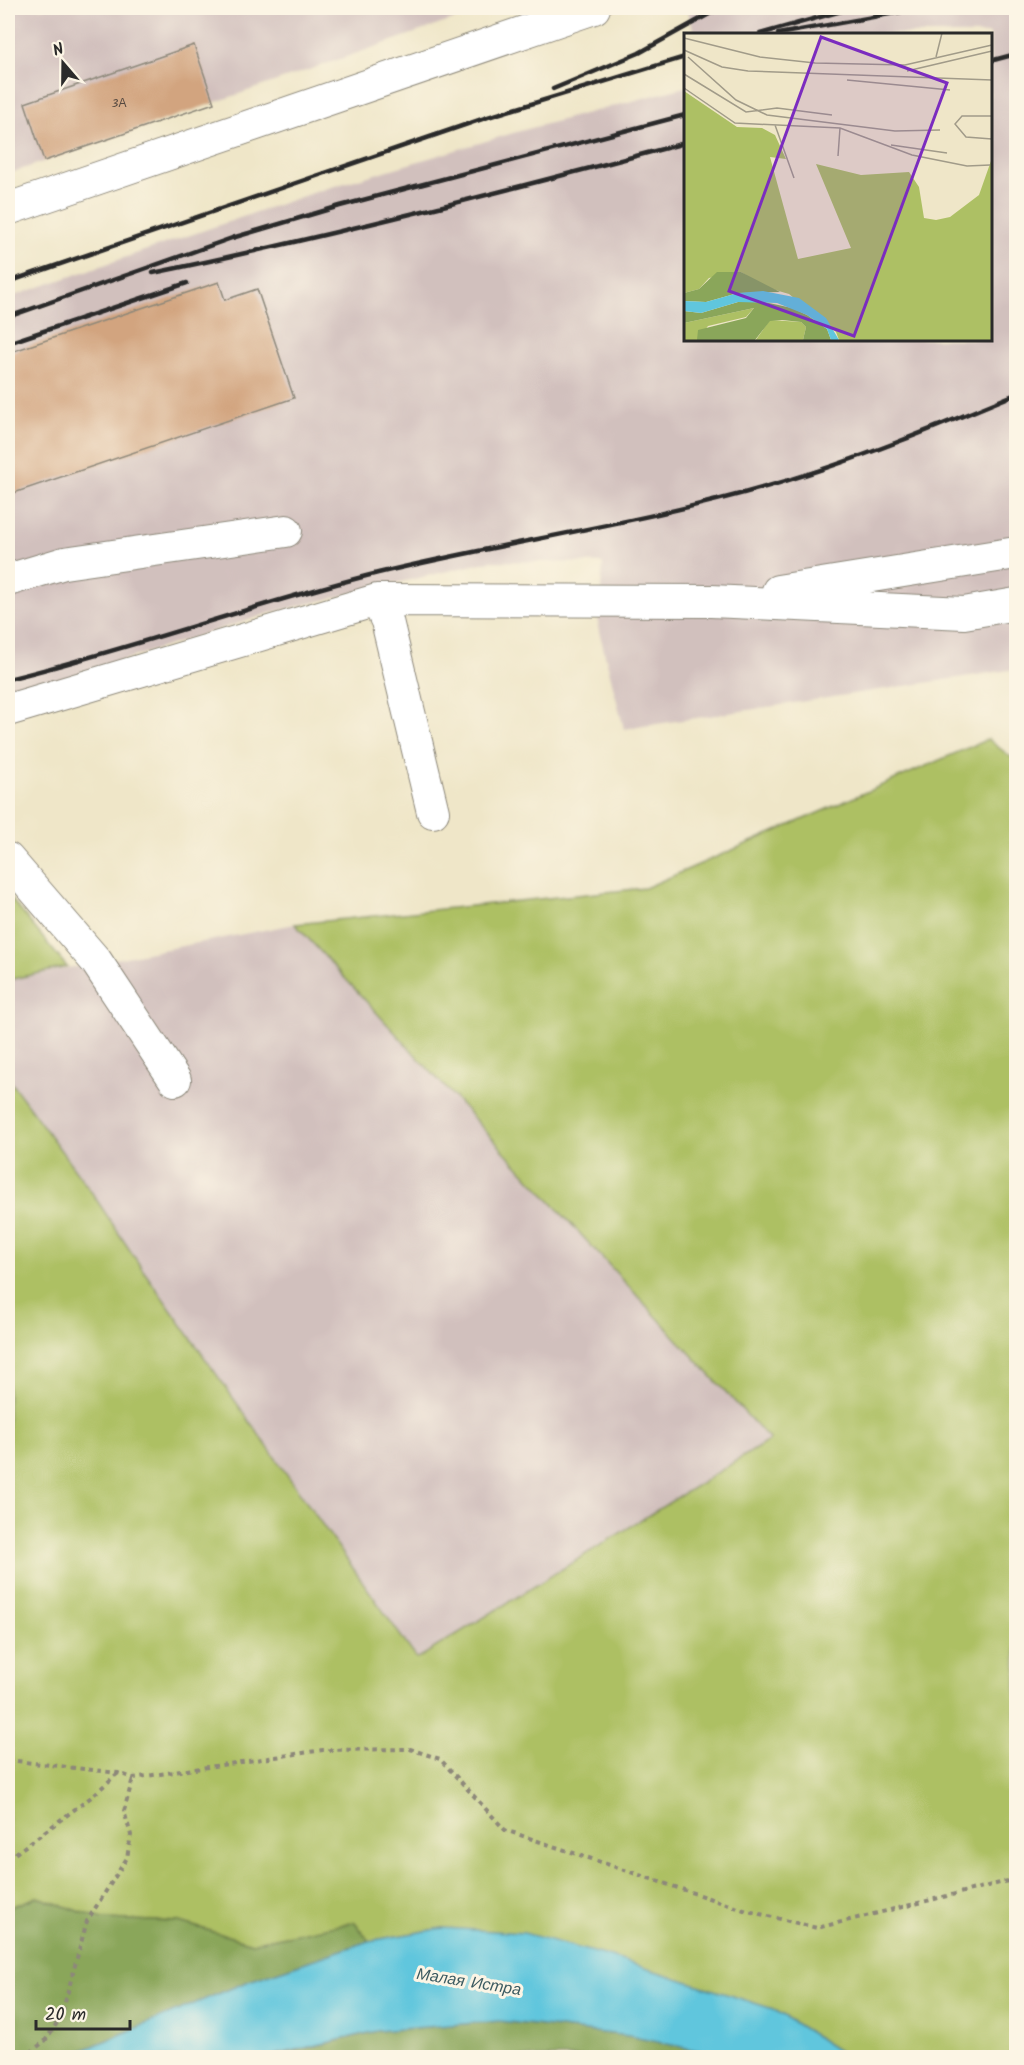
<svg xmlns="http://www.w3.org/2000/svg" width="1024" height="2065" viewBox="0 0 1024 2065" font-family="Kalam,sans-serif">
<rect width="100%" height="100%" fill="#fcf5e5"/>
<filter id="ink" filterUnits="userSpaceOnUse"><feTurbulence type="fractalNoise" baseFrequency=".0167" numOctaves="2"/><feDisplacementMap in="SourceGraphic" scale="12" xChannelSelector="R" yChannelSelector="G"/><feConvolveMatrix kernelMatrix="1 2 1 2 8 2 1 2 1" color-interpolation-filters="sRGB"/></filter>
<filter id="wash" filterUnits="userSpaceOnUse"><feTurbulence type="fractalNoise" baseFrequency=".008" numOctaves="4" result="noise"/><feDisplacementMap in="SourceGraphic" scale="24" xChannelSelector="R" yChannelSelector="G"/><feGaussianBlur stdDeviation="1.35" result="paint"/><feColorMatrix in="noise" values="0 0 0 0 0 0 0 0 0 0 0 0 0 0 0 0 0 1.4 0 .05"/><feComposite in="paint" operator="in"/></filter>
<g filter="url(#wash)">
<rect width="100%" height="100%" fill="#efe6c8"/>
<path fill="#d1c0bd" d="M8,8H487L8,174Z
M686,8H1016V669L624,729L598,627L603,563L490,561L274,612L8,697V298L318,191L520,131L685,87V339H990V34H695Z
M295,924L771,1440L416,1659L143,1270L92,1193L8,1078V980Z"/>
<path fill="#adc064" stroke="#6c7648" stroke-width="1.5" d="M988,739L1016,761V2057H848L773,2009L443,1928L369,1941L355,1922L252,1943L179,1922L102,1919L37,1897L8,1908V1078L92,1193L143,1270L417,1659L770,1440L295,924L645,888Z
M8,895L67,967L8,980Z"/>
<path fill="#8aa65a" stroke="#5a6842" stroke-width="1.5" d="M37,1897L102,1919L179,1922L252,1943L355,1922L369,1941L249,1981L74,2054L71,2057H8V1908Z
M500,2021L629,2036L729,2057L267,2058L377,2031Z"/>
<path fill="#60c6dd" stroke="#467884" stroke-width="1.5" d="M443,1928L524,1933L611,1957L773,2009L848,2057H729L629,2036L500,2021L377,2031L267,2057H71L74,2054L249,1981L369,1941Z"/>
<g id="blocks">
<path fill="#d2a47f" d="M194,45L214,103L44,161L25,103Z
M219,282L225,300L257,289L294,398L8,495V353Z"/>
</g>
</g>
<g filter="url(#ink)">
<use href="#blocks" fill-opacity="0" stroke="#8d887a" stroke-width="1.5"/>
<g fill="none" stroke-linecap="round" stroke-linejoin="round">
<g stroke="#8d887a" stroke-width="34">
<path id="minor" d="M8,209L594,8
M8,580L64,563L286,531
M778,591L1016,553
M377,600L387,621L433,812
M8,710L377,600L711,601L964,613L1016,604
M8,859L96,961L175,1080"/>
</g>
<path stroke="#8d887a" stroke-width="4" stroke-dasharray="4.5 4.5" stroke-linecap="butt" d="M8,1760L118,1773L133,1778L323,1750L410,1749L440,1759L505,1830L744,1910L817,1928L1016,1879
M8,1859L90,1798L118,1773
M23,2058L45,2041L61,2017L87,1921L127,1858L131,1835L124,1811L133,1778"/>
<use href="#minor" stroke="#fff" stroke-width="32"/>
<path stroke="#2b2b2b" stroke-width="4.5" d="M760,34L852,8
M778,34L923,8
M990,61L1016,54
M553,89L639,53L720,8
M153,273C332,236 508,190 685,143
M8,282L488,117L685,57
M8,317L232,238L340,206L685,115
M8,343L187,283
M8,679C132,649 253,604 378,573C511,541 648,522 779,483C860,459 939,426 1016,394"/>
</g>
</g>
<g text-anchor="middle" stroke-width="6" stroke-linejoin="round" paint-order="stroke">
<g font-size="12" fill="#554940">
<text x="119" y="107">3А</text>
</g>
<g font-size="16" font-style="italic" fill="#3b5a60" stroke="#fcf5e5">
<text transform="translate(469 1981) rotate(9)" y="6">Малая Истра</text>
</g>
</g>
<g transform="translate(684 33)">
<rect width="308" height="308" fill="#efe6c8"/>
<path d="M0,58L53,94L78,95L91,102L102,126L86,124L114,226L167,215L132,131L177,142L225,139L235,154L240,185L252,187L266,184L295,162L307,128V307H155L152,299L105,261L81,254L57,239L25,245L15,256L0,260ZM70,275L62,284L24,293L13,307H0V290ZM86,287L117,289L122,294L119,307L71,308Z" fill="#adc064"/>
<path d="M33,239H57L96,259L54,260L22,269L0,268V260L15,256ZM76,268L108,275L123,282L143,296L147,307H119L122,294L117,289L98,287L86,288L71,307H13L14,297L62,285L70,275L0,290V278L17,280L54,269Z" fill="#8aa65a"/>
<path d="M79,258L115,265L142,285L155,307H147L143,296L123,282L93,270L54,269L17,280L0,278V268L22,269L54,260Z" fill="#60c6dd"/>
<path fill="none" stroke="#a19b89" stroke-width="1.5" d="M0,5L76,24L131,30L221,32L308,12M0,17L38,34L64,38L308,47M4,24L52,67L83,82L211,98L256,97M252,24L258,0M223,38L308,18M0,41L62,79L93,75L148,82M163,47L266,57M0,55L51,90L156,95L228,122L283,133L306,132M308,83H278L271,91L282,104L308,106M91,92L110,145M207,112L263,120M154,123L156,95"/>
<path fill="#7b2cbf" fill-opacity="0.15" stroke="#7b2cbf" stroke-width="3" d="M137,4L263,50L170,303L45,258Z"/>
<rect width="308" height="308" fill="none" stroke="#2b2b2b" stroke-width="3"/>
</g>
<rect width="1024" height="2065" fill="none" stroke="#fcf5e5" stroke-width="30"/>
<g transform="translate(63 63) rotate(340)" stroke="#fcf5e5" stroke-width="4.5" paint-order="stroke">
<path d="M0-4.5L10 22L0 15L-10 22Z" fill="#2b2b2b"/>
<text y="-9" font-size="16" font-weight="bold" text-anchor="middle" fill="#2b2b2b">N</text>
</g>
<path d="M36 2020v9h94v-9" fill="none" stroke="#2b2b2b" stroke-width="3"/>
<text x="45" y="2020" font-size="18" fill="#2b2b2b" stroke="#fcf5e5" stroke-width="4.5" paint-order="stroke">20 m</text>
</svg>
